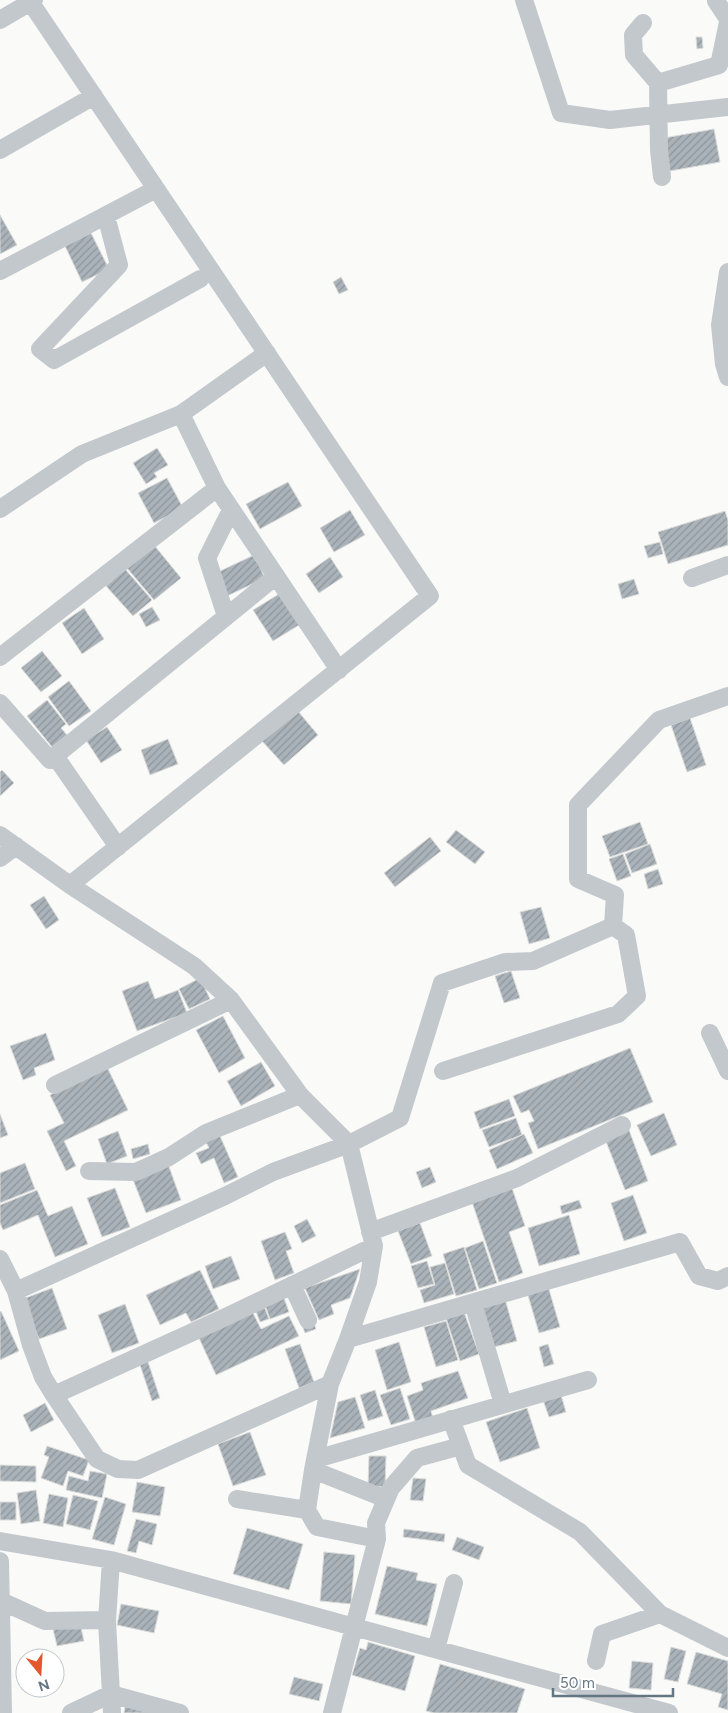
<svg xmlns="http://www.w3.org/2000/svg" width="728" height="1713" viewBox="0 0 728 1713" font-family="Figtree,sans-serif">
<defs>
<pattern id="building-hatch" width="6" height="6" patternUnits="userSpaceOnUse" patternTransform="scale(1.25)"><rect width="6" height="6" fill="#aab3b9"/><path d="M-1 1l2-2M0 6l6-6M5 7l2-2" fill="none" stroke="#8e969c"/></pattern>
</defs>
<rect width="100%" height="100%" fill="#fafaf8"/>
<path fill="url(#building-hatch)" stroke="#dcdcda" d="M696,37H702L703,48L697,49Z
M714,129L720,162L670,171L664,138Z
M0,215L17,245L0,254Z
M91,233L109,269L82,282L65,246Z
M341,277L348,290L339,294L333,282Z
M157,448L168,465L154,473L157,477L146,484L133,463Z
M167,478L183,508L154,523L138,493Z
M288,482L302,506L260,529L246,504Z
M350,510L365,535L334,552L320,528Z
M725,511L728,520V545L668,564L658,532Z
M660,542L663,554L648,558L644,546Z
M154,545L181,578L154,600L127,568Z
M254,555L265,578L227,596L216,573Z
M330,557L343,577L319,593L306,574Z
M125,569L152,600L133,616L106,586Z
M634,579L639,594L622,599L618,584Z
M279,594L299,625L273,641L253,610Z
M152,607L160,620L146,627L139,614Z
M84,608L104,639L82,654L62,623Z
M42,651L62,676L41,692L21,668Z
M69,681L91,711L69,726L48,697Z
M47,700L66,724L61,728L67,735L52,747L27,716Z
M297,710L318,735L284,765L262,741Z
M690,718L706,765L687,772L671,725Z
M107,727L122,750L101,763L86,740Z
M168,739L178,764L150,775L141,750Z
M2,770L14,783L0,796V772Z
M640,822L648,844L610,857L602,836Z
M456,830L485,852L475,864L446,842Z
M430,837L441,851L395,887L384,873Z
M650,844L657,864L632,873L625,854Z
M623,854L631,876L617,881L609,859Z
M658,869L663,884L648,889L644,874Z
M44,896L59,920L46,929L30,905Z
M541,907L550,938L529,944L520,912Z
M511,971L520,998L504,1003L495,976Z
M200,978L210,999L189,1009L179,989Z
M148,981L155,999L178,990L187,1013L137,1031L122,991Z
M223,1016L245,1058L219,1073L196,1030Z
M46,1033L55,1060L34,1068L36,1075L23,1080L10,1046Z
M630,1048L653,1102L538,1149L528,1123L534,1121L529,1110L521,1113L513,1096Z
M261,1062L275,1086L241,1106L227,1081Z
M107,1067L128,1110L64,1141L76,1166L66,1171L47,1131L64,1123L50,1095Z
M509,1099L515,1116L480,1129L474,1112Z
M664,1113L677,1145L651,1156L637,1125Z
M0,1114L8,1135L0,1138Z
M516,1118L522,1135L489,1147L482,1130Z
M629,1130L648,1181L625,1190L605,1139Z
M118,1131L127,1156L107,1164L98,1139Z
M524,1134L533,1153L497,1169L489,1150Z
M220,1136L238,1177L224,1183L214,1158L201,1164L196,1153L209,1148L206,1142Z
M148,1144L150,1154L133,1159L131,1149Z
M25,1163L35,1189L0,1203V1173Z
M168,1164L181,1200L146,1213L132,1177Z
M430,1167L436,1182L422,1188L416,1172Z
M115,1188L130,1227L102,1237L87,1198Z
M512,1188L525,1226L509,1232L523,1273L499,1282L472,1202Z
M37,1190L48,1216L72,1206L88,1244L55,1257L38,1215L3,1230L0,1223V1205Z
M633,1195L647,1233L624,1241L611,1203Z
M579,1200L582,1208L562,1214L560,1206Z
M569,1215L580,1254L539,1266L528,1228Z
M307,1219L316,1236L302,1243L294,1226Z
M420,1223L432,1256L411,1264L398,1231Z
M285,1232L292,1249L286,1251L294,1273L275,1280L261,1241Z
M483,1241L497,1283L479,1289L465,1248Z
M464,1247L477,1290L456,1296L443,1254Z
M231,1256L240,1279L213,1289L205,1266Z
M427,1261L434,1284L418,1288L411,1266Z
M445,1263L454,1294L424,1303L420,1290L435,1285L430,1267Z
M360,1269L350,1298L331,1305L334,1314L319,1320L305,1288Z
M200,1270L219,1309L191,1322L186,1313L160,1325L146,1295Z
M548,1286L560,1327L539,1333L527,1292Z
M52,1288L67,1329L39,1339L23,1299Z
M284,1298L289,1312L270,1319L265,1305Z
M505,1299L517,1341L494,1347L482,1305Z
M125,1304L139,1343L112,1353L98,1315Z
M264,1306L269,1319L260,1322L255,1309Z
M1,1311L19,1351L0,1360V1312Z
M464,1312L479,1354L460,1361L446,1318Z
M253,1313L261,1329L289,1316L299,1336L216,1375L199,1338Z
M313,1321L316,1329L305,1333L302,1325Z
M446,1321L458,1360L436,1367L424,1327Z
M399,1342L411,1382L387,1390L375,1350Z
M300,1344L314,1382L299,1388L285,1349Z
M548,1344L554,1364L544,1367L539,1347Z
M147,1359L160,1398L152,1401L139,1362Z
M458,1371L468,1398L431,1411L433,1418L416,1424L407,1396L423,1390L421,1383Z
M400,1388L410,1419L391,1425L380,1395Z
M375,1390L383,1416L368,1421L360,1395Z
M561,1395L566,1412L549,1417L543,1400Z
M355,1397L365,1428L330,1438L338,1402Z
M45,1403L54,1420L31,1432L23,1415Z
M527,1408L540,1448L500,1462L486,1422Z
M250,1432L266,1475L233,1486L218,1444Z
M47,1446L89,1460L83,1476L68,1471L63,1486L41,1478L49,1457L44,1455Z
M369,1456H386L385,1487L368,1486Z
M0,1465L36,1466V1482L0,1481Z
M90,1471L107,1474L102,1498L66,1490L69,1476L88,1481Z
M413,1478L426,1479L423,1501L410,1500Z
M137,1482L165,1487L160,1516L132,1512Z
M36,1490L40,1521L21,1524L17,1493Z
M49,1494L68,1498L63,1527L43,1523Z
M73,1495L98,1501L90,1530L66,1524Z
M105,1497L126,1504L114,1545L92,1539Z
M0,1502H16V1520H0Z
M136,1519L157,1524L152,1545L139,1541L136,1553L127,1551Z
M247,1528L303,1544L289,1590L233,1574Z
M404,1529L445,1534L444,1542L403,1537Z
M457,1537L484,1547L479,1560L452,1550Z
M324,1552L355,1555L351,1604L320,1601Z
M387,1566L418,1573L416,1580L437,1584L427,1626L375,1614Z
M121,1604L159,1611L154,1633L117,1625Z
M80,1623L84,1641L57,1646L53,1629Z
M368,1642L415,1656L405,1691L352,1675L360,1648L366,1650Z
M671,1647L686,1651L678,1682L664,1679Z
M696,1652L728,1661V1710L718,1707L722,1694L687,1684Z
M632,1661L653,1663L651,1690L629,1688Z
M440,1664L525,1689L517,1713H434L426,1711Z
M294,1677L323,1684L319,1701L289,1694Z
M125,1706L154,1713H124Z"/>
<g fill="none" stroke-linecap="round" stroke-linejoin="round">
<path stroke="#c3c8cc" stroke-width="18" d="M29,0L430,596L70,885
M524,0L561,113L610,120L728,107
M716,1L728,19
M0,20L34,0
M643,23L633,35L634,55L658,83
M0,150L94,96
M662,177L659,150L658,83L719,65L728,22
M106,216L119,265L40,349L54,360L200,279
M0,271L156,189
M728,272L720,325L724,364L728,377
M181,414L217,488L339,670
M0,509L82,454L181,414L267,353
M692,578L728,565
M226,616L207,558L231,510
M0,657L217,488
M0,703L50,760L276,576
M55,756L118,847
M0,835L70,885L194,966L231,1000L300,1095L349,1144L374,1246L368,1282L348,1339L330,1384L313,1470L307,1510L317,1527L377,1539L354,1627L669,1713
M0,858L16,846
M710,1033L728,1071
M443,1071L618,1014L637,996L626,935L613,926L615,895L578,879V805L659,720L728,696
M55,1085L231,1000
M89,1171L136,1172L169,1157L206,1133L300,1095
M370,1232L517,1178L622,1125
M0,1259L16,1291L31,1345L43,1377L54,1395L97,1459L118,1469L138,1470L330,1384
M292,1285L308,1320
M16,1291L225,1196L273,1172L349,1144L400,1118L442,983L505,962L533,961L613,926
M473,1303L503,1404
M348,1339L680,1242L699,1276L718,1281L728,1276
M54,1395L228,1316L374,1246
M451,1419L468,1465L580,1532L660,1614L728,1648
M316,1459L588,1380
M313,1470L386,1499
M237,1499L307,1510
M377,1539L376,1523L391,1488L417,1458L461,1446
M0,1541L111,1560L354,1627L332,1713
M111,1560L107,1621L112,1713
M0,1561L3,1713
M1,1601L45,1621L107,1620
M436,1649L454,1583
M596,1661L602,1634L660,1614
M71,1713L111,1694L180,1713"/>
</g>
<g transform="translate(40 1673) rotate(162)"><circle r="24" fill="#ffffff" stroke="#c1c8cd"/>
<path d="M0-4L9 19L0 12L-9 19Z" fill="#e4572e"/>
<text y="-8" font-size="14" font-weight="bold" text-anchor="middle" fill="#657683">N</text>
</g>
<path d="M553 1688v8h120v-8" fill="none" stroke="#657683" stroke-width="2.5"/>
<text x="560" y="1688" font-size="15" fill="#657683" stroke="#ffffff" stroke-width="4" paint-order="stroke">50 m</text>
</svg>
